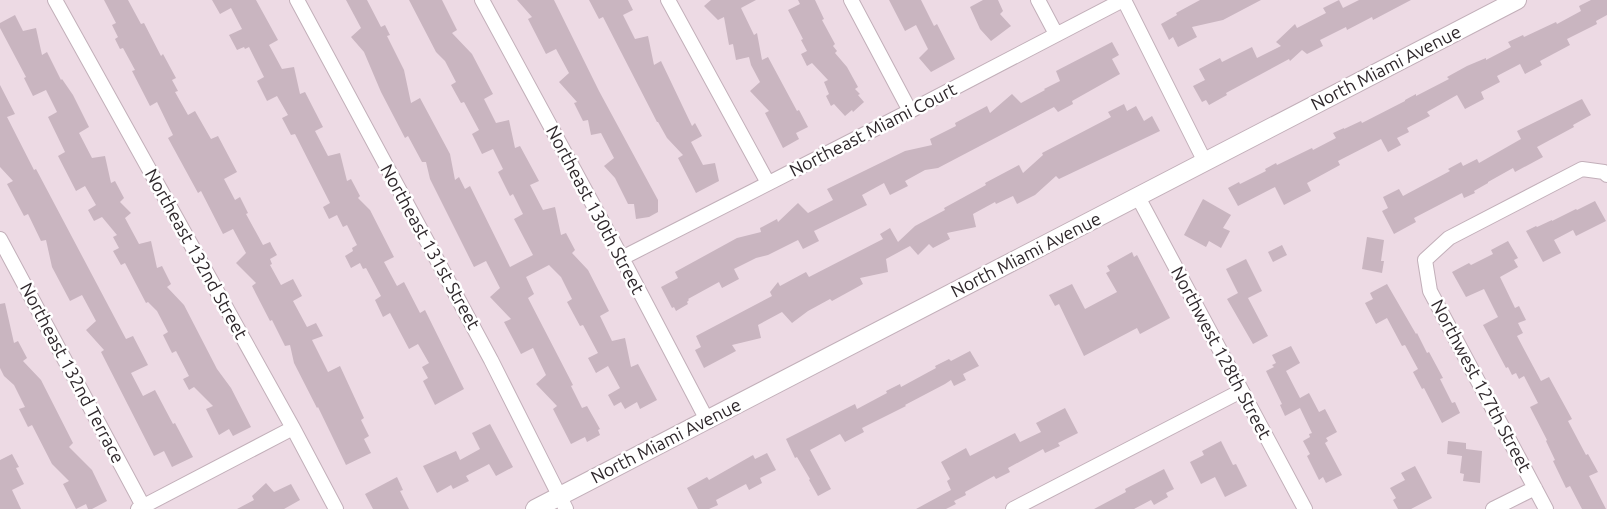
<svg xmlns="http://www.w3.org/2000/svg" width="1607" height="509" viewBox="0 0 1607 509" font-family="Ubuntu,sans-serif">
<rect width="100%" height="100%" fill="#eddae4"/>
<path fill="#c9b5c0" d="M104,0H128L141,24L144,23L161,56L163,54L176,78L172,80L178,91L175,92L188,115L195,111L211,139L218,136L237,172L224,179L235,200L240,197L248,213L246,214L263,245L270,242L273,248L277,255L270,259L272,264L270,265L281,285L293,279L302,296L293,301L307,327L316,323L323,336L312,340L328,372L340,366L364,418L361,420L369,436L364,439L371,453L346,465L318,407L317,408L294,363L290,345L285,346L272,320L270,321L252,286L256,283L236,263L246,253L233,229L223,234L201,191L198,193L168,138L173,135L157,102L150,106L132,71L135,70L123,48L120,49L115,39L118,37L112,25L116,23Z
M212,0H256L278,40L269,45L282,69L294,67L300,94L305,92L323,127L315,131L328,156L340,153L347,181L351,179L360,196L358,198L370,210L394,257L384,262L397,286L404,282L420,313L425,310L464,389L435,405L423,381L428,378L422,367L429,363L418,344L409,349L390,313L383,317L375,300L381,296L366,268L363,269L360,263L351,268L345,256L353,251L352,248L357,245L347,225L343,227L337,215L329,219L323,207L330,203L295,134L291,135L282,118L288,115L277,96L267,101L257,81L264,77L249,47L245,49L244,47L237,50L229,35L242,29L231,8L220,14Z
M346,0H367L381,27L385,25L390,35L387,36L404,70L411,103L420,98L450,154L455,180L459,177L465,189L470,186L510,267L533,255L514,219L523,214L513,194L510,196L498,172L503,169L493,149L482,154L472,134L479,130L464,102L461,103L451,85L456,82L445,61L436,52L409,0H442L457,30L452,33L472,54L493,94L484,99L496,123L509,120L515,148L520,146L539,181L530,185L543,210L555,207L561,235L566,233L575,250L572,253L588,270L609,311L600,316L612,341L625,338L631,367L638,364L657,400L640,409L637,402L625,409L621,402L614,406L608,395L620,388L608,366L596,373L588,358L598,353L583,325L580,326L567,302L572,299L561,277L549,265L526,277L534,294L528,298L573,385L571,386L582,408L587,406L600,429L598,430L600,435L587,442L585,437L571,444L553,409L557,406L536,384L546,375L533,348L521,354L504,322L511,319L490,297L500,288L486,261L474,267L430,179L426,162H422L408,136L405,138L381,92L364,52L351,37L361,28Z
M517,0H554L599,91L658,200V212L649,217L636,219L634,204H628L615,178L604,166L614,158L601,133L591,135L588,120L583,121L574,103L577,102L559,82L569,73L556,49L546,54L528,19L532,17Z
M589,0H628L633,10L623,15L635,39L648,36L654,65L661,61L692,126L695,123L702,136L691,142L703,165L715,163L719,181L696,193L678,158L683,155L667,138L658,122H657L603,17L599,19Z
M711,0H756L741,8L754,35L757,33L762,60L768,57L797,111L799,110L808,127L796,133L799,139L783,148L765,113L769,111L750,91L760,82L751,65L749,57L736,60L733,44L729,45L724,17L718,20L704,6Z
M798,0H815L824,19L822,20L835,44L833,46L837,51L835,53L847,67L858,87L855,89L860,94L858,95L864,102L853,112L852,110L845,116L834,104L831,106L826,96L829,94L824,82L828,80L812,63L807,66L801,54L807,51L801,40L803,39L788,10L800,4Z
M889,0H921L934,26L937,24L955,59L931,72L919,58L928,49L916,25L905,31Z
M983,0H998L1003,11L1000,14L1011,26L991,41L980,29L970,7Z
M1200,0H1261L1223,20L1192,27L1197,37L1178,47L1173,37L1169,40L1161,24L1177,15L1176,13Z
M1339,0L1343,8L1359,0H1411L1373,20L1372,17L1347,30L1346,27L1320,40L1323,46L1307,54L1302,50L1290,61L1289,59L1226,93L1227,95L1209,105L1206,100L1202,102L1193,86L1205,80L1199,69L1220,58L1222,62L1252,47L1257,58L1281,46L1276,42L1295,24L1297,28L1326,13L1323,8Z
M1591,0H1607V15L1596,21L1597,24L1567,39L1570,45L1540,61L1542,65L1525,74L1520,64L1497,76L1500,82L1481,92L1484,99L1465,109L1457,95L1427,112L1430,116L1407,128L1409,132L1397,138L1401,145L1388,152L1381,139L1338,161L1340,165L1307,183L1311,191L1284,205L1275,187L1238,206L1228,188L1239,182L1240,184L1266,171L1265,169L1276,163L1277,165L1312,148L1313,150L1336,138L1333,133L1344,128V129L1361,121L1362,123L1405,101V100L1416,94V96L1449,79L1447,77L1467,66L1486,58V60L1511,47L1508,42L1523,35L1524,37L1556,22L1557,24L1581,11L1579,6Z
M15,15L23,31L36,28L42,55L47,52L61,80L62,79L73,95L89,127L79,133L92,158L105,156L111,183L115,181L124,198L120,202L131,213L125,218L139,244L151,241L157,268L162,266L171,284L167,287L184,305L217,369L231,388L251,427L233,436L229,429L219,435L206,409L213,406L194,387L189,390L183,379L189,376L176,351L172,353L163,335L168,332L157,311L148,302L146,303L125,263L121,265L113,251L119,248L113,237L117,235L102,217L94,221L88,210L96,205L85,186L76,191L58,156L65,152L48,117L57,112L46,90L33,96L24,78L26,77L0,28V23Z
M1112,42L1119,55L1112,59L1120,74L1072,101L1073,104L1058,112L1054,107L938,168L925,170L905,181L908,186L890,195L884,183L862,195L867,205L814,231L819,241L803,249L798,240L768,255L756,258L734,269L739,279L722,288L719,282L688,299L689,300L687,302L688,304L676,311L674,307L672,308L661,287L678,278L675,272L737,238L761,232L760,228L777,219L778,222L798,203L808,213L833,200L827,189L905,151L932,145L930,139L956,126L955,123L987,106L990,113L1012,94L1021,103L1045,90L1044,89L1060,81L1056,71Z
M0,85L15,114L7,117L34,170L36,169L126,339L133,336L148,365L131,373L143,396L155,390L173,424L175,423L193,457L172,467L164,451L154,456L101,352L104,350L86,330L96,321L82,295L70,301L52,267L46,240L41,241L28,214L24,216L7,184L13,181L0,167Z
M1582,99L1591,115L1573,125L1574,127L1537,147L1543,157L1515,172L1513,168L1488,182V183L1474,191L1475,193L1464,198L1462,193L1414,218L1416,222L1394,234L1382,211L1388,208L1383,197L1399,189L1403,196L1450,171L1448,169L1461,162L1463,166L1477,159L1479,163L1521,139L1517,131Z
M1124,104L1127,111L1136,106L1144,121L1152,116L1160,131L1059,179L1056,176L1035,195L1017,204L1013,196L996,204L995,202L973,214L976,227L947,233L950,239L933,248L929,244L918,255L910,246L886,259L888,272L860,278L863,284L832,301L830,299L808,311L792,323L782,312L758,325L761,338L732,345L736,351L704,368L695,350L701,347L696,336L772,296L770,292L778,282L780,286L806,272L809,277L883,239L880,234L890,228L898,242L915,226L945,210L944,208L986,185L985,183L1019,165L1023,173L1043,155L1042,153L1111,117L1108,112Z
M1203,199L1231,215L1223,228L1230,231L1221,248L1209,241L1206,247L1184,235Z
M1595,201L1606,221L1576,236L1573,230L1554,240L1561,253L1543,262L1526,231L1536,226L1537,227L1552,220V221L1576,209L1577,210Z
M1367,237L1384,240L1381,261H1384L1382,273L1362,269Z
M1508,241L1518,258L1514,260L1518,267L1500,277L1515,308L1519,306L1526,320L1518,323L1523,333L1517,336L1541,381L1549,377L1572,419L1568,421L1586,455L1588,454L1598,472L1589,476L1606,509H1582L1570,486L1566,488L1553,461L1555,460L1546,441L1547,440L1530,407L1538,403L1524,376L1519,379L1516,373L1512,375L1508,367L1506,368L1483,325L1498,317L1484,289L1466,297L1452,272L1469,263L1471,265L1493,254L1491,250Z
M1282,245L1287,255L1273,262L1268,252Z
M1132,252L1134,257L1137,255L1170,318L1140,334L1137,328L1084,356L1059,304L1055,306L1049,295L1072,284L1085,309L1117,292L1106,273L1110,271L1107,266Z
M1246,259L1262,291L1248,298L1268,336L1253,344L1227,299L1238,293L1226,269Z
M1387,284L1416,334L1417,333L1427,353L1429,352L1443,378L1440,379L1452,403L1455,402L1460,413L1442,423L1424,388L1422,389L1413,372L1418,369L1405,345L1402,346L1387,318L1376,324L1365,303L1373,299L1370,293Z
M5,303L14,343L18,341L27,358L23,361L41,380L73,443L69,447L92,470L107,501L92,509H88L86,504L76,509L63,484L69,481L52,464L32,425L28,427L19,409L25,407L14,385L4,376L0,368V304Z
M1291,346L1300,363L1286,371L1300,398L1309,393L1319,412L1325,409L1337,432L1326,438L1328,441L1325,443L1342,475L1326,483L1323,477L1319,480L1307,456L1310,454L1303,441L1310,437L1309,434L1312,433L1300,408L1285,416L1280,405L1282,404L1266,371L1274,367L1272,365L1276,363L1272,355Z
M970,351L979,366L963,374L966,380L954,386L951,380L945,384L905,405L906,406L862,428L864,432L845,442L840,434L810,450L831,489L818,496L809,480L810,479L797,457L795,458L786,439L855,404L857,409L887,393L886,391L900,384L901,387L936,368L935,366L949,359L951,361Z
M1065,408L1078,433L1058,443L1060,446L1045,453L1043,449L1008,468L1010,472L996,479L994,476L965,492L966,495L954,501L956,504L946,509H916L951,490L947,481L950,479L941,462L966,448L970,456L1015,433L1020,442L1041,432L1036,423Z
M490,424L513,467L496,476L489,464L466,476L469,481L453,489L451,485L437,493L423,466L456,451L460,460L480,449L472,433Z
M1221,441L1233,465L1236,464L1247,486L1225,497L1215,477L1201,484L1190,462L1204,455L1202,451Z
M1448,441L1466,443V449L1482,451L1480,483L1463,481L1464,474L1460,473L1462,456L1447,454Z
M767,453L776,470L760,478L762,483L749,490L746,484L716,500L718,505L709,509H698L687,488L707,477L709,480L753,455L755,459Z
M12,454L19,467L16,468L24,484L12,490L21,509H0V460Z
M1415,466L1432,498L1411,509H1398L1393,500L1396,498L1390,488L1405,480L1401,473Z
M1164,469L1174,489L1166,493L1168,497L1154,505L1151,500L1134,509H1094L1126,492L1125,489Z
M397,477L403,490L400,491L409,509H373L365,494Z
M266,483L274,492L291,484L300,500L284,509H237L254,500L252,496Z"/>
<g fill="none" stroke-linecap="round" stroke-linejoin="round">
<g stroke="#c2afb9" stroke-width="16">
<path id="minor" d="M55,0L293,428L336,509
M297,0L491,360L566,509
M482,0L622,258L707,420
M668,0L768,183
M851,0L910,111
M1038,0L1056,34
M1124,0L1205,162
M1138,197L1305,509
M0,239L143,506
M622,258L910,111L1123,0
M138,509L293,428
M1013,509L1241,391
M1493,509L1535,488
M1546,509L1430,291L1425,260L1449,238L1582,169L1604,172L1607,175"/>
</g>
<g stroke="#c2afb9" stroke-width="20">
<path id="tertiary" d="M535,509L1517,0"/>
</g>
<use href="#minor" stroke="#fff" stroke-width="14"/>
<use href="#tertiary" stroke="#fff" stroke-width="18"/>
</g>
<g text-anchor="middle" stroke-width="5" stroke-linejoin="round" paint-order="stroke">
<g font-size="18" fill="#2e272b" stroke="#fff">
<text transform="translate(1386 68) rotate(-27)" y="6">North Miami Avenue</text>
<text transform="translate(873 130) rotate(-27)" y="6">Northeast Miami Court</text>
<text transform="translate(595 210) rotate(62)" y="6">Northeast 130th Street</text>
<text transform="translate(430 247) rotate(61)" y="6">Northeast 131st Street</text>
<text transform="translate(196 254) rotate(61)" y="6">Northeast 132nd Street</text>
<text transform="translate(1026 255) rotate(-27)" y="6">North Miami Avenue</text>
<text transform="translate(1221 353) rotate(62)" y="6">Northwest 128th Street</text>
<text transform="translate(72 373) rotate(62)" y="6">Northeast 132nd Terrace</text>
<text transform="translate(1481 386) rotate(62)" y="6">Northwest 127th Street</text>
<text transform="translate(666 441) rotate(-27)" y="6">North Miami Avenue</text>
</g>
</g>
</svg>
